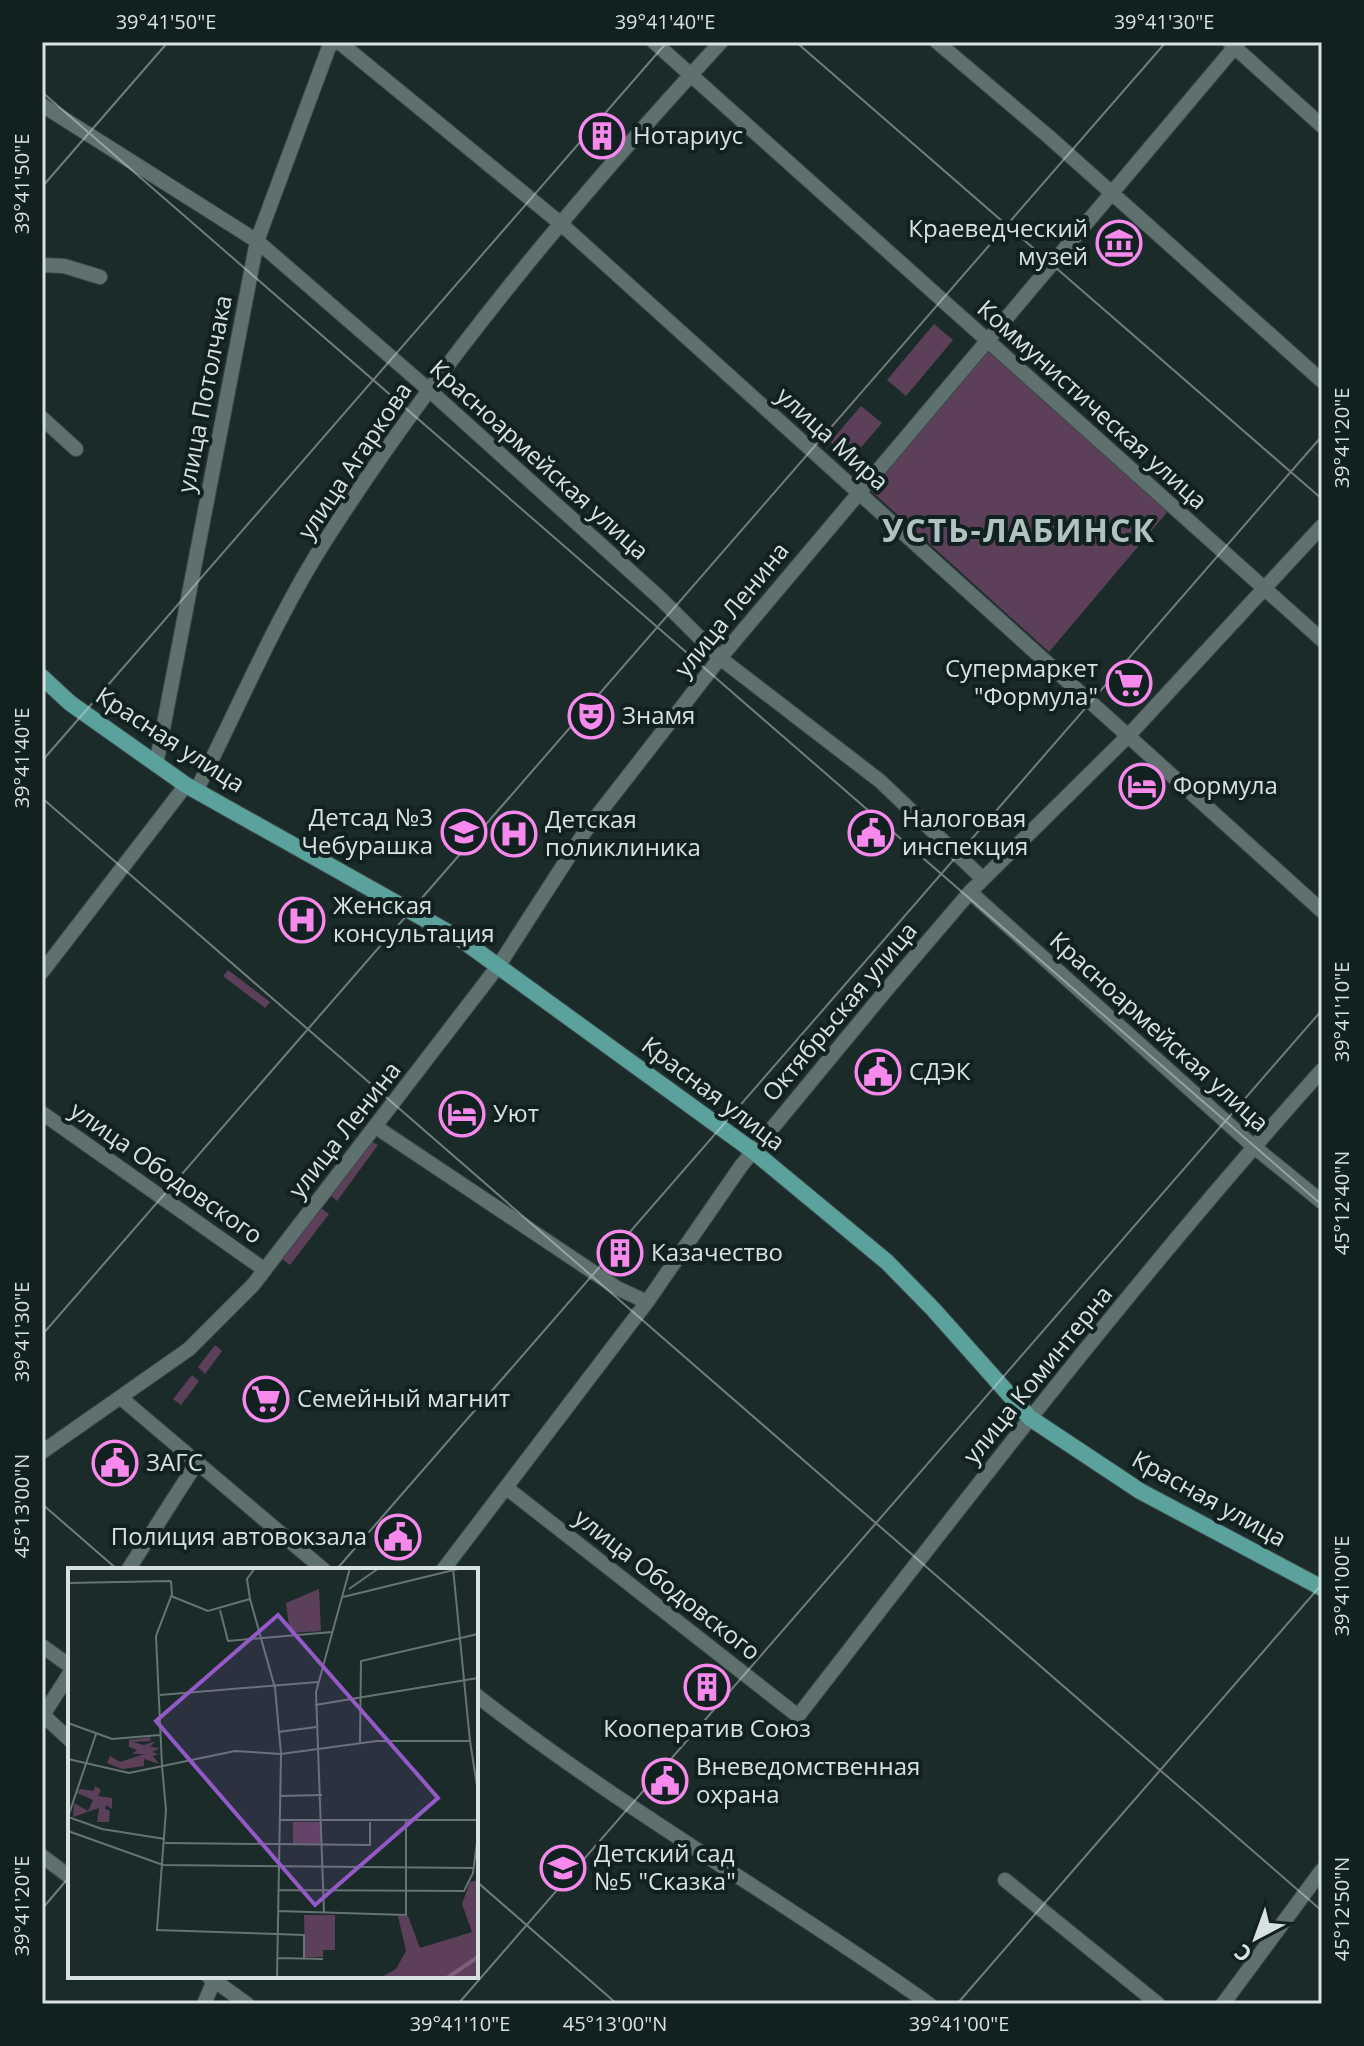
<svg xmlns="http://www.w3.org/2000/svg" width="1364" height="2046" viewBox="0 0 1364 2046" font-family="'Open Sans',sans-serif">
<rect width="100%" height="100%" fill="#1b2b29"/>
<path fill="#5c4059" d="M934,324L953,340L906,396L887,380Z
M985,349L1168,511L1049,652L869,489Z
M861,406L882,423L851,459L830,442Z
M228,970L270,1002L265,1008L223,976Z
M372,1142L378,1145L337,1201L330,1195L368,1144Z
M321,1208L329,1214L290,1265L282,1259Z
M215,1345L222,1351L205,1374L198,1367Z
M192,1375L199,1381L181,1405L173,1399Z"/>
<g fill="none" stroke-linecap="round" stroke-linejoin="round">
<g stroke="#3c4948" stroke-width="16">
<path id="minor" d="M339,42L560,223L1322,911
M654,42L1322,640
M937,42L1048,136L1322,381
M1230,43L1322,126
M42,105L257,241L429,390L661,599L720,658L880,781L983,879
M42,265L64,266L100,277
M42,418L76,449
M156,765L257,241L329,47L334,42
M196,791C238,709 277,615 327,538C441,360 578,197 721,42
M970,892L1253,1146L1322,1202
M42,972L186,785
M42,1113L265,1270
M376,1127L617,1288L647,1302
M121,1398L324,1570
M42,1452L189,1349L253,1285L499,965L586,830L720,658L1239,42
M508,1489L798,1716C968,1497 1137,1276 1322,1070
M128,1570L196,1464
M443,1570L647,1302L741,1166L883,994L970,892L1128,736L1322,526
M42,1646L70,1666
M70,1673L43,1715L70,1740
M476,1695C620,1808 780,1898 929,2004
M42,1856L70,1877
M1005,1880L1158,2004
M208,1976L247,2004
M204,2004L216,1976
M1223,2004L1322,1870"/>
</g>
<g stroke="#3c4948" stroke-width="18">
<path id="major" d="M42,677L70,703L186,785L462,940L753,1151L887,1262L933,1309L1030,1418L1140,1491L1322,1588"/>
</g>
<use href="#minor" stroke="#5f716f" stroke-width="14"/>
<use href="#major" stroke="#5ba29d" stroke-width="16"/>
</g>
<path fill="none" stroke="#d7e1e0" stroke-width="2" stroke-opacity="0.45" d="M796,42L1322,499M42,92L1322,1205M42,187L168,42M42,761L667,42M42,798L1322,1911M42,1335L1166,42M42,1504L118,1570M336,1570L1322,436M476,1881L617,2004M42,1909L70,1876M458,2004L1322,1010M957,2004L1322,1584"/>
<defs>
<g id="building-ring" transform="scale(2.3)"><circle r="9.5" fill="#112120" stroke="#f788ec" stroke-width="1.5"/><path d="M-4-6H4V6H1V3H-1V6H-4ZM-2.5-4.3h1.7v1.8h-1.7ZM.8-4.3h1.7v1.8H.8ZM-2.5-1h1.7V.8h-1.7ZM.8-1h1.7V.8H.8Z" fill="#f788ec"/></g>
<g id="museum-ring" transform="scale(2.3)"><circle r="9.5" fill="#112120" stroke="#f788ec" stroke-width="1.5"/><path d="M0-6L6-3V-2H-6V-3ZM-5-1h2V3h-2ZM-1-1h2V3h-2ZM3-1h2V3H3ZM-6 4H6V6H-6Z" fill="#f788ec"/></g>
<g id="supermarket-ring" transform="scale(2.3)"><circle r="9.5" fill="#112120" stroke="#f788ec" stroke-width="1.5"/><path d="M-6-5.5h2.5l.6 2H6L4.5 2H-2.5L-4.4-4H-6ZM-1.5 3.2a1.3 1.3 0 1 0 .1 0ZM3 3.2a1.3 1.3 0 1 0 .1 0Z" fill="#f788ec"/></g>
<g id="theatre-ring" transform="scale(2.3)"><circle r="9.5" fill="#112120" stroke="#f788ec" stroke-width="1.5"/><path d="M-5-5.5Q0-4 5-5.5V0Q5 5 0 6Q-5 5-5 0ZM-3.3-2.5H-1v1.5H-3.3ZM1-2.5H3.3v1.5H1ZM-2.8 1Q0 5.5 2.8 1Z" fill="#f788ec"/></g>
<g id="hotel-ring" transform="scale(2.3)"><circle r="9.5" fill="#112120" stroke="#f788ec" stroke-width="1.5"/><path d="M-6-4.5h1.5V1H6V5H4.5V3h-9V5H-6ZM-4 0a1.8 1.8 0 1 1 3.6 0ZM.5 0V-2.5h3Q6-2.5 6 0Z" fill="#f788ec"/></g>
<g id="school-ring" transform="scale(2.3)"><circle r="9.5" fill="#112120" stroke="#f788ec" stroke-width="1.5"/><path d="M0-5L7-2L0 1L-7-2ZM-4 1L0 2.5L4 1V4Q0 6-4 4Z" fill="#f788ec"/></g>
<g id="civic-ring" transform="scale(2.3)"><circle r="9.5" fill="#112120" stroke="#f788ec" stroke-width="1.5"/><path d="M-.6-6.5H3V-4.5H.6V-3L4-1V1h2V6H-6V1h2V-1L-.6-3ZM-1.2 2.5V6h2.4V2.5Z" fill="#f788ec"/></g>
<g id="hospital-ring" transform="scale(2.3)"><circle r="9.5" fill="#112120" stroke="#f788ec" stroke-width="1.5"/><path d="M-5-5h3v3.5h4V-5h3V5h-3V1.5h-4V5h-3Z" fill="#f788ec"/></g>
</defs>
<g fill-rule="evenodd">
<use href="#building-ring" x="602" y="136"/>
<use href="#museum-ring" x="1119" y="243"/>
<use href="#supermarket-ring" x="1129" y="683"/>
<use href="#theatre-ring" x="591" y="716"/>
<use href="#hotel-ring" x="1142" y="786"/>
<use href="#school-ring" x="464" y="832"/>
<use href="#civic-ring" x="871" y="833"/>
<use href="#hospital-ring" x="514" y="834"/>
<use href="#hospital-ring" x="302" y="920"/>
<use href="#civic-ring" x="878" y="1072"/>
<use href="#hotel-ring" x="462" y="1114"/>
<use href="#building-ring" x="620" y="1253"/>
<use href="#supermarket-ring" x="266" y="1399"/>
<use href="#civic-ring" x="115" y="1463"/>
<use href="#civic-ring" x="398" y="1537"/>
<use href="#building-ring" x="707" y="1687"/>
<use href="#civic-ring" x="665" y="1781"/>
<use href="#school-ring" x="563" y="1868"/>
</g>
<g text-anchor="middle" stroke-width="8" stroke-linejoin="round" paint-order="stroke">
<g font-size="24" fill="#d7e1e0" stroke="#112120" text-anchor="start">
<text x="633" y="144">Нотариус</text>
<text x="1088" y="237" text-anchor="end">Краеведческий<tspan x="1088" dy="28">музей</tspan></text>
<text x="1098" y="677" text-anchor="end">Супермаркет<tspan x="1098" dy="28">"Формула"</tspan></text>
<text x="622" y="724">Знамя</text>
<text x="1173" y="794">Формула</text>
<text x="433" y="826" text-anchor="end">Детсад №3<tspan x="433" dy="28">Чебурашка</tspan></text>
<text x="902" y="827">Налоговая<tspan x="902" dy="28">инспекция</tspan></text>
<text x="545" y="828">Детская<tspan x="545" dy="28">поликлиника</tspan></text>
<text x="333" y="914">Женская<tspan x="333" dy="28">консультация</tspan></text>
<text x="909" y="1080">СДЭК</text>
<text x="493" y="1122">Уют</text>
<text x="651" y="1261">Казачество</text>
<text x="297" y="1407">Семейный магнит</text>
<text x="146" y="1471">ЗАГС</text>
<text x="367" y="1545" text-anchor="end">Полиция автовокзала</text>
<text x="707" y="1737" text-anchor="middle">Кооператив Союз</text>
<text x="696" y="1775">Вневедомственная<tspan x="696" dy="28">охрана</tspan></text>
<text x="594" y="1862">Детский сад<tspan x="594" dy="28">№5 "Сказка"</tspan></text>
</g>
<g font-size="24" fill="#d7e1e0" stroke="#112120">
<text transform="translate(205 394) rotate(-79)" y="8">улица Потолчака</text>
<text transform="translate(1092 405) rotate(42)" y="8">Коммунистическая улица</text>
<text transform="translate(832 439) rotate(42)" y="8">улица Мира</text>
<text transform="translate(539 460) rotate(42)" y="8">Красноармейская улица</text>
<text transform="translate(355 461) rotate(-56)" y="8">улица Агаркова</text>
<text transform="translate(732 610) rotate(-51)" y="8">улица Ленина</text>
<text transform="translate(170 740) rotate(33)" y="8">Красная улица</text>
<text transform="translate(840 1012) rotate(-50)" y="8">Октябрьская улица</text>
<text transform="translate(1159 1032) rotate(42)" y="8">Красноармейская улица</text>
<text transform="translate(713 1094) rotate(37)" y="8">Красная улица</text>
<text transform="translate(345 1130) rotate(-52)" y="8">улица Ленина</text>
<text transform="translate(166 1173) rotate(35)" y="8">улица Ободовского</text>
<text transform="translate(1038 1375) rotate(-51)" y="8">улица Коминтерна</text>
<text transform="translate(1209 1499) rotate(29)" y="8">Красная улица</text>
<text transform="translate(667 1585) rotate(38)" y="8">улица Ободовского</text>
</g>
<g font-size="32" font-weight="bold" letter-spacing="2" fill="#b0c3c1" stroke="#112120">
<text x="1019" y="542">УСТЬ-ЛАБИНСК</text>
</g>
</g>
<g transform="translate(68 1568)">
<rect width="410" height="410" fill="#1b2b29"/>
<path d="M251,21L253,63L222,65L218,35ZM82,169L83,173L64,174L76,177L88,173L82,179L92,180L84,184L91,186L85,188L91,196L76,191V198L54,201L39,195L42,188L52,194L76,186H64L69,182L61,179V172ZM27,218L33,222L30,228L44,230V241L38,237L37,241L42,243L41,254H29L31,240L5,249L6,235L20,243L25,232L9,225L12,221L26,223ZM225,254H254V276L225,275ZM410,312V410H312L328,401L338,383L330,348H340L352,380L404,364L394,336L402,314ZM236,347H267V382H255V389H237Z" fill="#5c4059"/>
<path fill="none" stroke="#815c7c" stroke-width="4" d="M379,410L410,389"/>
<path fill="none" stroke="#667472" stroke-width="2" d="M187,0L179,11L182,31L207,120L213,186L209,410M385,0L402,173M0,15L103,13M281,21L311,0M103,28L140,43L182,31M275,29L394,0M152,42L160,73L264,64M92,127L250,114M247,137L410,110M0,155L44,171L92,167M210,164L248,159M28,166L0,249L34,261L97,271M292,174L293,93L410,66M0,191L61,205L167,183L213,186L309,173H402L410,224M94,198L98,242L89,362L236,367V390M94,198L88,68L104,26L103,13M213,228L254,227M211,252H410M0,263L95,297L406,300M97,275L302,277V254M210,322L396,323L405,305L410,267M210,343L338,347V253M256,345L248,124L282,0M209,390L255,391"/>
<path fill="#9259c7" fill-opacity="0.15" stroke="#9259c7" stroke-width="4" d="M210,47L370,230L247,337L88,153Z"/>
<rect width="410" height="410" fill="none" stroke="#d7e1e0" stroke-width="4"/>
</g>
<rect width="1364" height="2046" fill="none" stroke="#112120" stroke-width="88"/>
<g transform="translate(1256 1938) rotate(221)" stroke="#112120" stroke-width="6" paint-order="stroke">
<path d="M0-6L14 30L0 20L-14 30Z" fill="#d7e1e0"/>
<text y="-12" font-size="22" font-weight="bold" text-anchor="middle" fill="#d7e1e0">С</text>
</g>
<rect x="44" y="44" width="1276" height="1958" fill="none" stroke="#d7e1e0" stroke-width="3"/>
<g font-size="20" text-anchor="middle" fill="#d7e1e0">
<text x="166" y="29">39°41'50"E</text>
<text x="665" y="29">39°41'40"E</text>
<text x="1164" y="29">39°41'30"E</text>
<text transform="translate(22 184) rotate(-90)" y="7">39°41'50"E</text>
<text transform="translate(1342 438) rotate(-90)" y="7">39°41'20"E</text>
<text transform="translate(22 758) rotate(-90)" y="7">39°41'40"E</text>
<text transform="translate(1342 1012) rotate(-90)" y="7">39°41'10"E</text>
<text transform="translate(1342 1203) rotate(-90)" y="7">45°12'40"N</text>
<text transform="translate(22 1332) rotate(-90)" y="7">39°41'30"E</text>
<text transform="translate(22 1506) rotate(-90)" y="7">45°13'00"N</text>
<text transform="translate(1342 1586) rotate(-90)" y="7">39°41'00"E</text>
<text transform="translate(22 1906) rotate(-90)" y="7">39°41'20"E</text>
<text transform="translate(1342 1909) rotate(-90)" y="7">45°12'50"N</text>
<text x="460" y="2031">39°41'10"E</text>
<text x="615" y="2031">45°13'00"N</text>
<text x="959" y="2031">39°41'00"E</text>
</g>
</svg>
